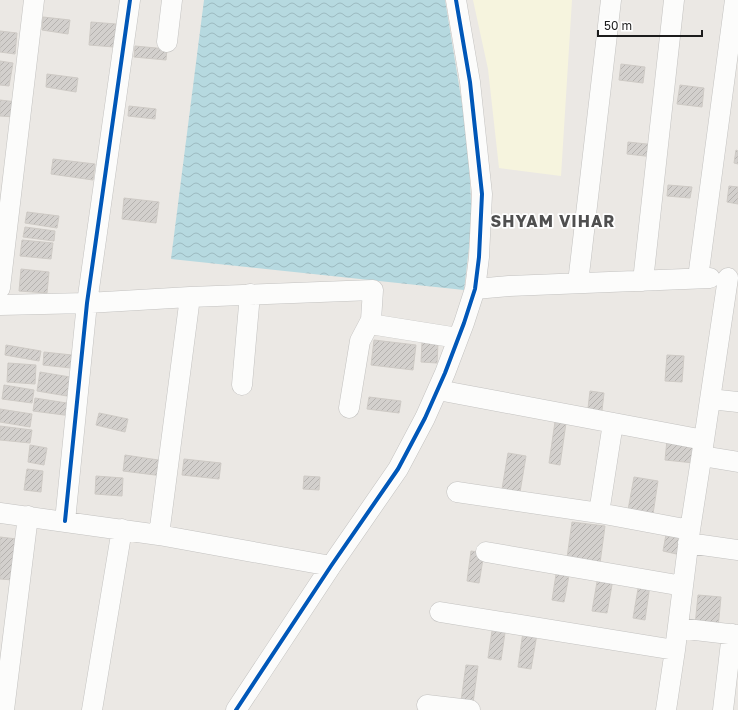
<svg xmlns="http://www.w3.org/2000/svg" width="738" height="710" viewBox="0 0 738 710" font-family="'Golos Text',sans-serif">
<defs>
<pattern id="water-waves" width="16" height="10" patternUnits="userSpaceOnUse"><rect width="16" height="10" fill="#b6d9e0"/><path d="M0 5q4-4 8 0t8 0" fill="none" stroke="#9cbac0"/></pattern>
<pattern id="building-hatch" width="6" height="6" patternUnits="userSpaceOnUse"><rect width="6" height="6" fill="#d3d0cd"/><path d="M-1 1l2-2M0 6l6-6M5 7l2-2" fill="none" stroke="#b5b2af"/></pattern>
</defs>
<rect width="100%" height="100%" fill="#ebe8e4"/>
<path fill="#f6f4de" d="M473,0H572L561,176L499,168L488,69Z"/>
<path fill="url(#water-waves)" d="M204,0H445L468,140L472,222L464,290L171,259Z"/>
<path fill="url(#building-hatch)" stroke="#cecac5" d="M43,17L70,20L68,34L42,30Z
M91,22L116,24L114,47L89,45Z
M0,31L17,33L15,54L0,52Z
M135,46L167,49L166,60L134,57Z
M0,61L13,63L9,86L0,85Z
M621,64L645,67L643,83L619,80Z
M47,74L78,78L76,92L46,87Z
M680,85L704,88L702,107L677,104Z
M0,100L17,102L15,117L0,116Z
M129,106L156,109L155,119L128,116Z
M628,142L656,145L654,157L627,154Z
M736,150L738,151V164L734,163Z
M53,159L95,164L93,180L51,174Z
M668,185L692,187L690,198L667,196Z
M729,186L738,187V204L727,202Z
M124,198L159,202L156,223L122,219Z
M27,212L59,216L57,228L25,223Z
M25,227L55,231L54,241L23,237Z
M22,240L53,243L51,259L20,256Z
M21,269L49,272L47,293L19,291Z
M374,340L416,345L413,370L371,365Z
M422,342L438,343L437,363L421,362Z
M6,345L41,351L39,361L5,355Z
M44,352L72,355L71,368L43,365Z
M667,355L684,356L682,382L665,381Z
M8,363L36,365L35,384L7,382Z
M40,372L76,378L73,397L37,391Z
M4,385L34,390L32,403L2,399Z
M590,391L604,393L601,419L587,417Z
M369,397L401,401L399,413L367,409Z
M35,398L73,404L72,416L33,411Z
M0,409L32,414L30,427L0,422Z
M99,413L128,419L125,432L96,425Z
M555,422L566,423L560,465L549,463Z
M0,426L32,430L30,443L0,440Z
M667,440L696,443L694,463L665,460Z
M30,445L47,448L44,465L28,462Z
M508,453L526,456L520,492L502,489Z
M125,455L165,461L163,476L123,471Z
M184,459L221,463L219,479L182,475Z
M27,469L43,471L41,492L24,490Z
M96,476L123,478L122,496L95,494Z
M304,476L320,477L319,490L303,489Z
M634,477L658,481L653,514L628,510Z
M572,522L605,526L600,563L567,558Z
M667,529L686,532L681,555L663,551Z
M0,537L17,539L13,580L0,579Z
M471,551L484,553L479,583L467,581Z
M557,568L570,570L564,602L552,600Z
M598,576L613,579L607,613L592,611Z
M639,583L650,585L645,620L633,618Z
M698,595L721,597L718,628L695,626Z
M493,624L506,626L501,660L488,658Z
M523,632L537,634L531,669L518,667Z
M466,665L478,666L473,703L461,701Z"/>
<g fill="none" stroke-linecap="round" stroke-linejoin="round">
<g stroke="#c3c2c0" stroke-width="21">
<path id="minor" d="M167,42L172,0
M698,278L735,0
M643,281L674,0
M578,283L611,0
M0,288L34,0
M475,289L509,286L710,278
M0,305L87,303L190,297L373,290L371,320L360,341L349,408
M370,324L458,338
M242,385L250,294
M438,390L704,440
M710,399L738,402
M702,456L738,462
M457,492L599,513L690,530
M0,513L159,535L331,566
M599,513L613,423
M65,521L87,303L130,0
M159,535L190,297
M688,543L738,550
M486,552L683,586
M440,612L675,650L666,710
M678,628L738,635
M675,650L690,530L704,440L728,278
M427,705L470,710
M4,710L28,516
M92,710L122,529
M236,710L331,566L398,469L425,418L445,373L464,323L475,289L479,257L482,194L470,82L456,0
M723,710L732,634"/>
</g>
<use href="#minor" stroke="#fcfcfb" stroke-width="20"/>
<g stroke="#fff" stroke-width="6">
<path id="cycleway" d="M65,521L87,303L130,0
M236,710L331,566L398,469L425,418L445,373L464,323L475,289L479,257L482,194L470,82L456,0"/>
</g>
<use href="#cycleway" stroke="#0057b8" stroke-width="4"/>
</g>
<g text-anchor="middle" stroke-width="3.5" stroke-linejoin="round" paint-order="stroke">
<g font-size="16" font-weight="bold" letter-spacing="1" fill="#4f4f4f" stroke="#fff">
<text x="553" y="227">SHYAM VIHAR</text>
</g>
</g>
<path d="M598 30v6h104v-6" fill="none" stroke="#1c1c1c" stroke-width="2"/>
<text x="604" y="30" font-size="12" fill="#1c1c1c" stroke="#ffffff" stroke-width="3" paint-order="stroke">50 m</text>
</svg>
